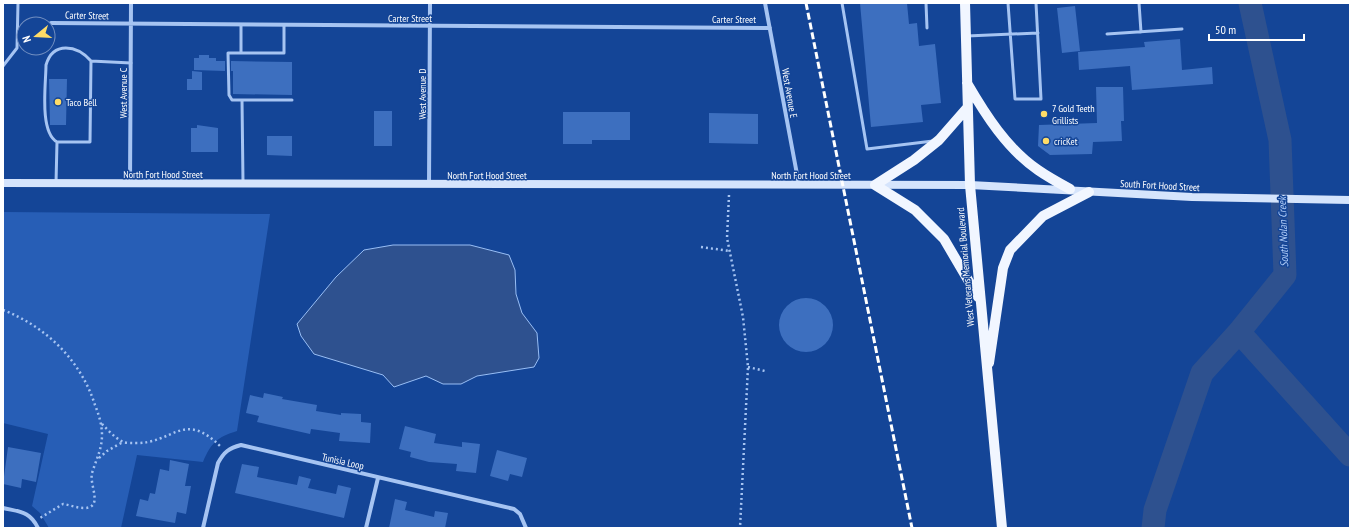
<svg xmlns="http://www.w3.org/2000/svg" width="1353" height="531" viewBox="0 0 1353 531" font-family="'PT Sans Narrow',sans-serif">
<rect width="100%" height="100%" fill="#144597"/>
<path fill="#275eb6" d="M3,212L270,214L237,431C217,437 211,443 203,462L137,455L121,528H49L40,513L32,506L48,434L3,423Z"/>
<path fill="#2e518f" stroke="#98bef5" d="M393,245H470L509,255L515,270L516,294L522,313L537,333L539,358L534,367L477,376L461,384H443L426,376L394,387L383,375L314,354L301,336L297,324L336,277L364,250Z"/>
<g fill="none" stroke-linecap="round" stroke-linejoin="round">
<path stroke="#2e518f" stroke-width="23" d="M1239,332L1350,455
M1153,528L1155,510L1202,373L1239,332L1285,275L1280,140L1250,3"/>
</g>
<path fill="#3d6fbf" d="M860,3H907L909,24L917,23L919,46L935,44L941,103L921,105L923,122L871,127Z
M1075,6L1080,51L1062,53L1057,8Z
M1180,39L1182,70L1212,67L1213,84L1132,90L1130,66L1079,70L1078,52L1145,47L1144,42Z
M199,55H209V58H216V61H225V71L194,70V58H199Z
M231,61L292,62V95L233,94V71H231Z
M192,71L202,72V90H187V79H192Z
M49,79H67L66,125H50Z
M1096,87H1123L1124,121H1121L1122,141L1093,142L1092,154L1050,155L1038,146L1039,125L1097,123Z
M374,111H392V146H374Z
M563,112H630V140H592V144H563Z
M709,113L758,114V144L709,143Z
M197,125L218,128V152H191V128H197Z
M267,136H292V156L267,155Z
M779 325a27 27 0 1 1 54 0a27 27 0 1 1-54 0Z
M264,393L283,397L282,399L317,405L316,411L341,415V413L361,414V422L371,423L370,443L339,441L340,433L311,429L310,434L257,422L259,416L246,413L250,395L263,398Z
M405,426L436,434L434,443L462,447V442L480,444L476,473L456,471L457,464L429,462L410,457L411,452L399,449Z
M8,447L41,453L36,482L22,479L21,488L3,484Z
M497,450L527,458L522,477L510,474L508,481L490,476Z
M170,460L189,464L185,486H191L186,514L177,512L175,523L136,516L140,499L148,501L150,493L155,494L160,469L169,471Z
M242,464L259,467L257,477L297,485L299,476L311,479L308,488L336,494L338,485L351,488L344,518L235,493Z
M395,499L407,502L405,510L434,517L435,511L448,513L445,528H389Z"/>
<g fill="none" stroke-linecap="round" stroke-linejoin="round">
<path stroke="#a6c4f2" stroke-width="2.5" stroke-dasharray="2 3" stroke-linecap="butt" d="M729,195L727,238L743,317L748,367L740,528
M701,247L730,251
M3,310C47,327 81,361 95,405C99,415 102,425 102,435C102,449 96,460 92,473C89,485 104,508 84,508C77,508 70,505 63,504L40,518
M748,367L765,371
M102,424C108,430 115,438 123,442C126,443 131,443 135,443C174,444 183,409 221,447
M99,458L107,451L123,442"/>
<path stroke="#a6c4f2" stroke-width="3" d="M842,3L867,149L933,141
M926,3L927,28
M1008,3L1015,99H1041L1036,3
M1139,3L1141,32
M241,25V53H284V25
M1107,34L1182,29
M967,36L1038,33
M241,53H228L229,95L232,100H292
M3,66L17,48L18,3
M242,100L243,182
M57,142C39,132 46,83 46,65C53,41 77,45 91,61
M56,183L57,142H90L91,61L131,63"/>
<path stroke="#a6c4f2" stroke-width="4" d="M765,3L799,185
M51,23L770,28
M130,184L131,3
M429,185L430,3
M3,508C20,512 30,511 38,528
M203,528L218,463C224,452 229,448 241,445L514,509L520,514L526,528
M366,528L378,478"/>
<path stroke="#d5e4fc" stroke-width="8" d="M3,183L970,185L1192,197L1350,200"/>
<path stroke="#f1f6ff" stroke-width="10" d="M965,3L970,185L1002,528
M967,83C985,114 1007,149 1038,170C1048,177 1059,183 1070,189
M967,108L939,140L914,160L875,185L915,210L944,239L978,297
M989,363L1003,268L1010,250L1043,216L1089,192"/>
<path stroke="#fff" stroke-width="3" stroke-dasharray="7 3" stroke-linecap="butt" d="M806,3L912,528"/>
</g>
<g fill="#ffdc67" stroke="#144597" stroke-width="1.5">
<circle cx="58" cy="102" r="4"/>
<circle cx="1044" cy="114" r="4"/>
<circle cx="1046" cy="141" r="4"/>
</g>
<g text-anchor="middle" stroke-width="3" stroke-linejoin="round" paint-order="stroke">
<g font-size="10" fill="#fff" stroke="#144597">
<text transform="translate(87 15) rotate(1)" y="4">Carter Street</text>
<text x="410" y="22">Carter Street</text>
<text x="734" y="23">Carter Street</text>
<text transform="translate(123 93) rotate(-90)" y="4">West Avenue C</text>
<text transform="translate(790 93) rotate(80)" y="4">West Avenue E</text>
<text transform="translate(422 94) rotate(-90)" y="4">West Avenue D</text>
<text x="163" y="178">North Fort Hood Street</text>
<text x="487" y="179">North Fort Hood Street</text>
<text x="811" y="179">North Fort Hood Street</text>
<text transform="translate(1160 185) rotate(3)" y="4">South Fort Hood Street</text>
<text transform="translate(965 267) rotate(-95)" y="4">West Veterans Memorial Boulevard</text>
<text transform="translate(343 461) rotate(13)" y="4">Tunisia Loop</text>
</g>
<g font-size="10" fill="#fff" stroke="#144597" text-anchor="start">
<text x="66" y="106">Taco Bell</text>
<text x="1052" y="112">7 Gold Teeth<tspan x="1052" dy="12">Grillists</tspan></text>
<text x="1054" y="145">cricKet</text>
</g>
<g font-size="11" font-style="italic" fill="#b2cef9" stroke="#144597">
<text transform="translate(1283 232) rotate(-92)" y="4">South Nolan Creek</text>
</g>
</g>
<rect width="1353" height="531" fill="none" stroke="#ffffff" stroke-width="8"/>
<g transform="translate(36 36) rotate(252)"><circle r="19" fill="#144597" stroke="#728fc1"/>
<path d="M0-3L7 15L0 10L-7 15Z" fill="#ffdc67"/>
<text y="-6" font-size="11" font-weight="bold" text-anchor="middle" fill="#ffffff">N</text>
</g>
<path d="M1209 34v6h95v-6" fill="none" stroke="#ffffff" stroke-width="2"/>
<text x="1215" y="34" font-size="12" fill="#ffffff" stroke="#144597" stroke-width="3" paint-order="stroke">50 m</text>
</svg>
